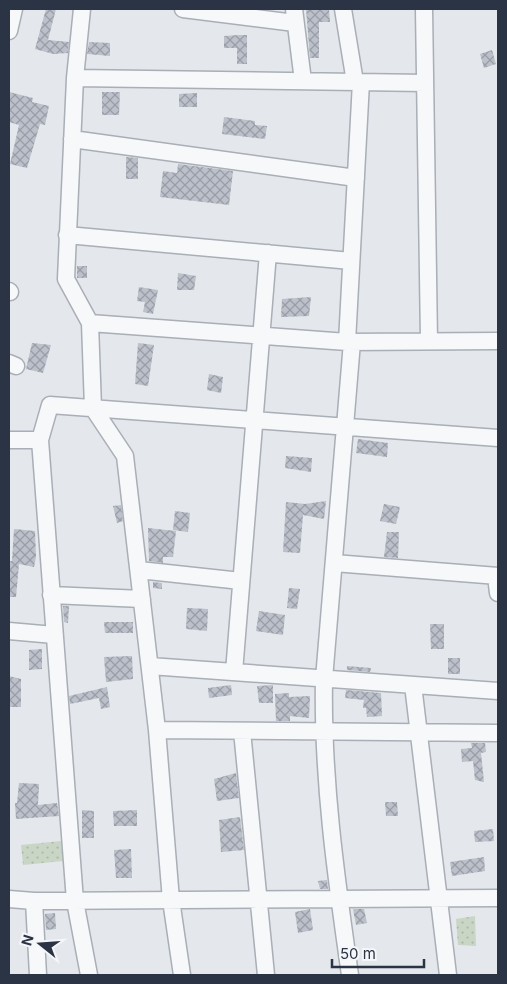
<svg xmlns="http://www.w3.org/2000/svg" width="507" height="984" viewBox="0 0 507 984" font-family="Inter,sans-serif">
<defs>
<pattern id="garden-dots" width="8" height="8" patternUnits="userSpaceOnUse" patternTransform="scale(1.25)"><rect width="8" height="8" fill="#c9d6c5"/><path d="M2 2h.1M6 6h.1" fill="none" stroke="#adb8ab" stroke-width="1.8" stroke-linecap="round"/></pattern>
<pattern id="building-cross-hatch" width="8" height="8" patternUnits="userSpaceOnUse" patternTransform="scale(1.25)"><rect width="8" height="8" fill="#bbc0ca"/><path d="M0 0l8 8M0 8l8-8" fill="none" stroke="#989da6"/></pattern>
</defs>
<rect width="100%" height="100%" fill="#e4e7ec"/>
<path fill="url(#garden-dots)" d="M61,841L63,861L23,865L21,845Z
M475,916L476,946L458,945L456,919Z"/>
<path fill="url(#building-cross-hatch)" d="M46,9H56L48,40L69,42L68,53L53,54L35,49Z
M306,9H329L330,22H319V58H310Z
M238,35H247V64H237V48H224V36Z
M89,42L110,43V56L87,54Z
M492,50L496,64L484,68L480,54Z
M9,92L33,98L32,102L49,106L45,125L40,124L27,168L10,164L19,125L9,122Z
M102,92H120L119,115H102Z
M197,93V107H179V94Z
M224,117L255,121V125L267,126L265,139L222,134Z
M126,157L138,158V179H126Z
M178,164L233,171L229,205L160,197L163,171L177,173Z
M77,266H87V278H77Z
M178,273L196,276L194,290H177Z
M139,287L158,290L153,314L143,312L145,302L137,301Z
M311,297L309,316L281,317L282,299Z
M32,343L51,345L43,373L26,369Z
M138,343L154,345L148,386L135,384Z
M209,374L223,377L221,393L207,390Z
M358,439L388,443L387,457L356,453Z
M286,456L312,458L311,472L285,468Z
M326,501L324,519L303,515L300,553L283,552L286,502L305,504Z
M384,504L400,507L396,524L380,521Z
M121,505L123,521L117,523L113,506Z
M175,511L190,513L188,532L173,530Z
M148,528L176,531L173,557H163V563L149,561Z
M14,529L35,531L36,557L34,567L19,564L16,597H9V561H12Z
M387,532H399L398,558L384,557Z
M153,582L162,583V589L153,588Z
M289,588L300,589L297,609L287,608Z
M63,606H69L68,623L64,622Z
M187,608L208,609L207,631L186,629Z
M259,611L285,615L283,635L256,631Z
M104,622H133V633H105Z
M430,624H444V649H431Z
M42,649V669L29,670V650Z
M132,656L133,679L106,682L104,657Z
M448,658H460V674H448Z
M347,666L371,668L370,672L347,670Z
M9,676L21,679V707H9Z
M231,685L232,695L209,698L208,688Z
M273,685V703H259L257,686Z
M107,687L110,707L101,709L99,698L70,704L69,696Z
M346,690L381,693L382,716L367,717L366,708H363L364,700L345,698Z
M289,693V697L310,696L309,718L290,716V721H276L275,694Z
M471,743H485L486,752L481,753L484,782L475,780L473,761L462,762L461,749L472,748Z
M236,773L239,798L217,801L214,779Z
M19,783L39,784L38,805L57,803L59,816L16,819L15,803H17Z
M385,802H397L398,816H386Z
M82,810L94,811V838H82Z
M137,810V826H114L113,811Z
M240,817L244,850L221,852L219,820Z
M493,829L494,841L475,842L474,831Z
M131,849L132,878H116L114,850Z
M484,857L485,871L452,876L450,862Z
M327,880L328,889H320L318,881Z
M310,909L313,930L298,933L295,912Z
M353,909H364L367,923L356,925Z
M55,913L56,929L46,930L45,914Z"/>
<g fill="none" stroke-linecap="round" stroke-linejoin="round">
<g stroke="#a9aeb7" stroke-width="19">
<path id="minor" d="M82,9L75,78L66,279L90,323L93,408L125,456L157,730L171,900L182,975
M183,9L295,23
M294,9L303,81
M343,9L355,82
M424,9L429,341
M9,31L14,9
M75,78L425,83
M72,139L356,178
M67,235L351,261
M9,291L10,292
M90,323L347,342L498,341
M347,342L361,82
M9,363L16,366
M9,440H40L50,405L498,438
M40,440L75,901L89,975
M334,563L498,576
M139,570L241,581
M496,576L498,593
M51,595L142,599
M9,631L54,635
M150,666L498,691
M234,672L268,253
M413,685L448,975
M157,730L498,733
M242,731L266,975
M9,899L34,901L498,898
M34,901L38,975
M350,975C336,877 322,778 324,679L352,342"/>
</g>
<use href="#minor" stroke="#f7f8fa" stroke-width="16"/>
</g>
<rect width="507" height="984" fill="none" stroke="#2b3445" stroke-width="20"/>
<g transform="translate(40 944) rotate(287)" stroke="#f4f6f9" stroke-width="4" paint-order="stroke">
<path d="M0-4L9 19L0 12L-9 19Z" fill="#2b3445"/>
<text y="-8" font-size="14" font-weight="bold" text-anchor="middle" fill="#2b3445">N</text>
</g>
<path d="M332 959v8h92v-8" fill="none" stroke="#2b3445" stroke-width="2.5"/>
<text x="340" y="959" font-size="15" fill="#2b3445" stroke="#f4f6f9" stroke-width="4" paint-order="stroke">50 m</text>
</svg>
